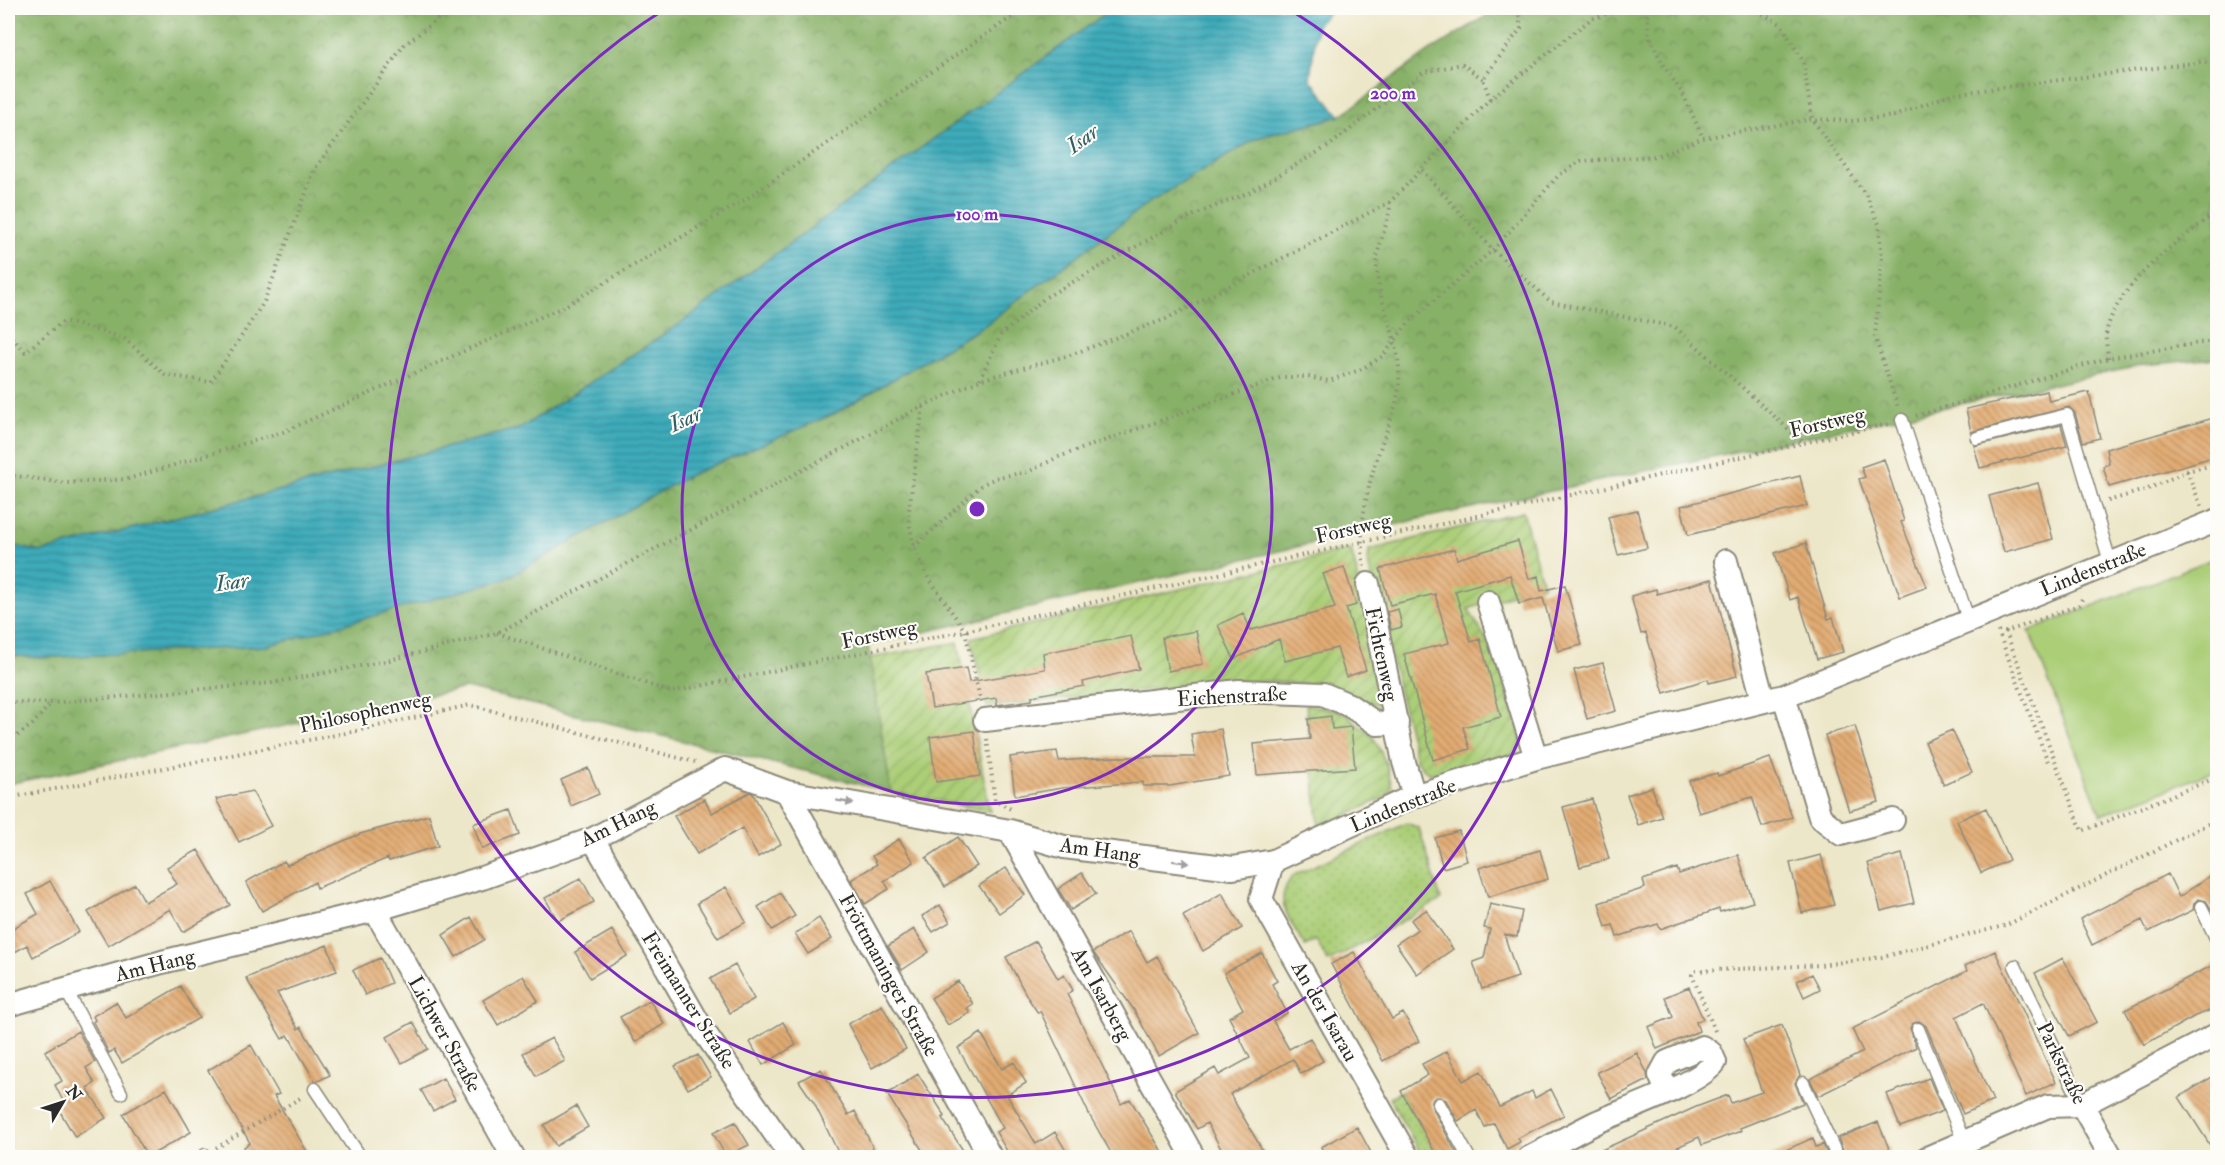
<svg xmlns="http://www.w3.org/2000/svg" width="2225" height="1165" viewBox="0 0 2225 1165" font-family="'IM FELL Double Pica',serif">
<defs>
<pattern id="grass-dots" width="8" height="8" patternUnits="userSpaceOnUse" patternTransform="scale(1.5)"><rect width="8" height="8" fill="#abce77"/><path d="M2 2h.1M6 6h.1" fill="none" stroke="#93b167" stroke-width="1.8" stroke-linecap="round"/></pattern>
<pattern id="forest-crowns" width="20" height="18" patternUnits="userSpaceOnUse" patternTransform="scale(1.5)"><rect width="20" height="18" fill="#88b168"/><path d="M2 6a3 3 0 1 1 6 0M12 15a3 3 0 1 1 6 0" fill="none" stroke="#6f9056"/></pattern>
<pattern id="garden-furrows" width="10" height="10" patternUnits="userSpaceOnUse" patternTransform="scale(1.5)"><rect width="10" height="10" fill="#abce77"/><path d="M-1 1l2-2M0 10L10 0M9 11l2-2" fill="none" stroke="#93b167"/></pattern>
<pattern id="water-rules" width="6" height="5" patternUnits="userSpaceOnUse" patternTransform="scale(1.5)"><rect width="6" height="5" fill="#3dabba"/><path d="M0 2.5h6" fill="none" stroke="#338b97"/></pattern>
<pattern id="building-back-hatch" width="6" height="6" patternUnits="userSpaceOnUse" patternTransform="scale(1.5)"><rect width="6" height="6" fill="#e2ac73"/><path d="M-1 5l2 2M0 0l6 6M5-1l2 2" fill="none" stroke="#b78c5f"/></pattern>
</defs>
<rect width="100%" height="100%" fill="#fdfcf7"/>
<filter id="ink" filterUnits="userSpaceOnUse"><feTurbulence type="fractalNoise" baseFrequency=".0167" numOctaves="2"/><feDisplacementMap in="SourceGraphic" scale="12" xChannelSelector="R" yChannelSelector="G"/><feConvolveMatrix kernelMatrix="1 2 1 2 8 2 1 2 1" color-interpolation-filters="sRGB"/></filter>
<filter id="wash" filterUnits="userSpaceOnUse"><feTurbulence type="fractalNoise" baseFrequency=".008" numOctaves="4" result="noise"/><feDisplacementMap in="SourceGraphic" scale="24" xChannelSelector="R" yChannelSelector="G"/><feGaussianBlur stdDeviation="1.35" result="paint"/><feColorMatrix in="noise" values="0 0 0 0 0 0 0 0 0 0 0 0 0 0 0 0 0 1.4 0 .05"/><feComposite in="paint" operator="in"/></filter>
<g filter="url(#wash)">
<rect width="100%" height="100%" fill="#ede7c9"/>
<path fill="url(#grass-dots)" stroke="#6b7c51" stroke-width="1.5" d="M1407,823L1419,828L1441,900L1328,962L1316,940L1305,946C1291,921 1270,900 1294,875Z
M1401,1091L1438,1157H1423L1389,1098Z"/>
<path fill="url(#forest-crowns)" stroke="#5a6e4a" stroke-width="1.5" d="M8,8H1113L678,325L521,428L41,552L8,544Z
M1499,8H2217V358L2144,365L1424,518L868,645L891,792L466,688L8,784V655L40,658L267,646L690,475L836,413L982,327L1150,202L1257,138L1340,116L1428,52Z"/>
<path fill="url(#garden-furrows)" stroke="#6b7c51" stroke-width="1.5" d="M1523,512L1543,585L1468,609L1495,654L1522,741L1517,753C1498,759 1452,779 1434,775C1426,773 1421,767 1416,760L1368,563L1369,550Z
M1351,549L1386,694L1381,704L1370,703L1332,686L1274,681L1221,682L987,707L971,638Z
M958,642L990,811L891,792L870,658Z
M1306,704L1344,712L1374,738L1386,763L1392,787L1386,797L1319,828Z"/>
<path fill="#abce77" stroke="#6b7c51" stroke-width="1.5" d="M2217,557V770L2101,815L2029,631Z"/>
<path fill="url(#water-rules)" stroke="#346b72" stroke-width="1.5" d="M1113,8H1333L1317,25L1310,79L1340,116L1257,138L1150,202L982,327L836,413L690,475L505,579L267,646L40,658L8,655V544L41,552L521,428L678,325Z"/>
<g id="blocks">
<path fill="url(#building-back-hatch)" d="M2047,391L2049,401L2089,392L2100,438L2083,442L2075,413L2069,407L1971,432L1966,409Z
M2217,417V456L2109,487L2103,466L2109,464L2106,449Z
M2061,425L2067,446L1980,468L1974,446Z
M1884,459L1904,521L1901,522L1927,587L1900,597L1859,479L1865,477L1861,467Z
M1800,476L1807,506L1688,535L1681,506Z
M2038,483L2053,539L2004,552L1989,496Z
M1637,510L1647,548L1618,555L1608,517Z
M1518,541L1529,579L1538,576L1541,591L1565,585L1582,645L1558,651L1543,598L1519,604L1510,575L1455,591L1471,642L1480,639L1501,717L1463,727L1470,749L1433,760L1404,654L1449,643L1435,594L1390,605L1380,569L1454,549L1457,559Z
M1806,543L1828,619L1833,617L1843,652L1817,659L1798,597L1790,600L1775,553Z
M1344,567L1356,605L1346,608L1366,670L1346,677L1337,648L1285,661L1279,639L1234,659L1218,625L1243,613L1251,630L1335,608L1323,574Z
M1712,579L1737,676L1709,683L1708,679L1664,693L1646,633L1641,634L1631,596L1656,589L1657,594Z
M1398,609L1402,627L1391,630L1387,612Z
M1196,631L1203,664L1168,671L1162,637Z
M1131,636L1139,669L1083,682L1084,686L1032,696V700L997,705L996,698L932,708L926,674L966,668L969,682L1045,669L1043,653Z
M1603,663L1616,711L1587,719L1574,670Z
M1331,716L1332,729L1351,727L1355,768L1257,775L1254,744L1310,739L1308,719Z
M1855,726L1879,802L1849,811L1825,735Z
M1221,729L1229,776L1170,786H1143V782L1062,788L1015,796L1010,757L1057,751L1059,761L1113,757H1195L1191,734Z
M1952,730L1972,772L1944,785L1925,742Z
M974,731L980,776L936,782L930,737Z
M1770,758L1792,817L1762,827L1752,797L1699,813L1689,781L1717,773L1718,776Z
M588,768L599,794L571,806L561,780Z
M1652,787L1662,817L1638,825L1627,795Z
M252,791L271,826L239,842L216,799Z
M750,792L753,794L781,844L758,857L742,828L697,854L674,816L704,799L712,813Z
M1592,799L1609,859L1580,867L1563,807Z
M1986,808L2009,860L1981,873L1957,821Z
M511,810L520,835L482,849L473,824Z
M429,815L438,846L389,861L388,858L317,888L315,882L262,911L246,882L284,861L287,865L360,834Z
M1459,831L1467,861L1443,868L1435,838Z
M958,837L977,866L945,887L926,858Z
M899,839L914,862L884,881L889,889L865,904L851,880L877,864L872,856Z
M198,850L230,905L183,932L170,909L108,946L88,912L135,884L145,902L177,884L167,867Z
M1540,850L1548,879L1488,897L1479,868Z
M1902,854L1914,903L1881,911L1868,863Z
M1738,855L1753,902L1720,912L1719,909L1660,929L1658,924L1617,937L1613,925L1606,927L1599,903L1645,888L1643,880L1677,868L1679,874Z
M1821,855L1834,905L1802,913L1790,863Z
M1006,868L1025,895L999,913L979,886Z
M2217,871V918L2206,901L2198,899L2194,903L2193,910L2148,932L2142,920L2092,945L2080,919L2168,874L2179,897Z
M1082,873L1096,894L1071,910L1058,889Z
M581,878L594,902L558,921L545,898Z
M50,881L79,932L33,957L27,945L8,956V931L38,914L27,894Z
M726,887L746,922L718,938L697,903Z
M780,893L795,916L772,930L758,907Z
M1222,893L1242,928L1203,951L1183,916Z
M1490,904L1522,911L1517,937L1504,934L1518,977L1482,989L1473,962L1484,958L1490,929L1484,928Z
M940,905L950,922L933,932L922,916Z
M1426,910L1453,949L1417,974L1396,944L1418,929L1411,920Z
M471,917L484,940L456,957L443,935Z
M819,918L832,939L808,954L795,934Z
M914,929L929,952L902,970L888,946Z
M612,930L627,956L590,978L575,952Z
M1129,931L1147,962L1157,956L1199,1033L1159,1056L1134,1010L1093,952Z
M1036,941L1058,979L1064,975L1073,990L1067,994L1121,1104L1130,1099L1166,1158H1114L1090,1116L1040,1011L1038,1013L1028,998L1006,957Z
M327,945L337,971L277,993L298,1029L301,1027L330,1075L318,1081H315L288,1035L282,1039L246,978Z
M1995,951L2056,1082L2026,1096L1983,1003L1956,1017L1993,1101L1963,1114L1926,1026L1919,1021L1912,1024L1910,1028L1916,1047L1818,1096L1810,1079L1863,1052L1852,1029L1967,971L1965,966Z
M1354,952L1392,1019L1403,1013L1419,1041L1383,1061L1331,964Z
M1262,953L1277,981L1272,984L1287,1013L1273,1021L1289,1049L1310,1038L1323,1061L1301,1074L1293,1059L1230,1094L1267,1158H1226L1207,1123L1197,1129L1175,1091L1215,1068L1219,1075L1250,1058L1229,1017L1243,1009L1224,973Z
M380,958L391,983L365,995L353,970Z
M2063,958L2097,1022L2069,1036L2035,973Z
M2217,963V1008L2195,1016L2144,1045L2125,1010Z
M735,965L754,999L730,1013L710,979Z
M1812,974L1820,989L1804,997L1797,981Z
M523,976L538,1001L498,1025L483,1000Z
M958,981L973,1004L967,1008L970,1013L948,1025L931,998Z
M180,986L199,1018L122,1063L114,1050L109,1053L93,1022L95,1020L93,1016L116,1002L126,1018Z
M1689,987L1703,1019L1696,1022L1699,1031L1657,1049L1648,1027L1673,1017L1665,997Z
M650,1000L664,1024L635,1042L620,1017Z
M882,1005L906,1049L872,1068L848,1024Z
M413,1022L428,1049L402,1063L387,1037Z
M783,1022L796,1045L763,1065L750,1042Z
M1782,1025L1800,1075L1795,1083L1803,1103L1740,1128L1741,1131L1702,1145L1699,1137L1654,1158H1584L1696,1107L1728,1095L1731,1103L1762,1092L1743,1039Z
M78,1031L95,1062L86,1068L95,1083L87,1088L106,1118L75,1137L56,1105L63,1101L55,1085L62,1081L45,1051Z
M981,1033L1002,1069L1014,1062L1026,1083L1007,1095L1036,1144L1055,1132L1070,1158H1011L996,1132L1003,1128L958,1048Z
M552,1038L565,1061L536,1076L523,1053Z
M251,1045L279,1094L274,1096L311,1158H250L244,1147L250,1143L208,1070Z
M1447,1051L1463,1081L1481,1071L1500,1107L1532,1091L1535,1098L1551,1089L1564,1115L1518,1138L1520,1142L1507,1149L1494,1123L1485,1127L1476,1110L1458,1121L1446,1100L1436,1097L1432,1100V1107L1459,1158H1438L1401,1091L1428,1075L1422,1064Z
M1637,1053L1647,1073L1648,1080L1611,1099L1597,1072Z
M698,1055L711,1077L688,1089L675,1066Z
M821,1069L848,1115L855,1111L878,1158H841L814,1103L799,1081Z
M918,1074L945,1116L942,1118L968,1158H927L887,1094Z
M2217,1074V1156L2179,1097Z
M443,1078L455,1099L433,1111L421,1090Z
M1929,1078L1943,1111L1900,1127L1887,1094Z
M166,1089L191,1132L148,1157L123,1114Z
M576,1106L588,1127L556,1146L544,1125Z
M735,1122L749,1145L726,1156L713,1133Z
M1878,1122L1890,1151L1874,1158H1846L1838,1138Z
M1357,1127L1374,1158H1326L1321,1147Z
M1813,1138L1816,1147L1823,1144L1829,1158H1767Z"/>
</g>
</g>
<g filter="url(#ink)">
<use href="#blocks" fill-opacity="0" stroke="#8c897a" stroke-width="1.5"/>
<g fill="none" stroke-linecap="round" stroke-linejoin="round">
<g stroke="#8c897a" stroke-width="15">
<path id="service" d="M1902,420L1968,619
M1977,438L2067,415L2110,562
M2201,907L2218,942
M2015,966L2082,1105
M65,988L121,1093
M1918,1029L1964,1142
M1803,1083L1838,1158
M315,1089L361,1158
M1439,1104L1469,1158
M205,1155L206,1158"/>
</g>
<g stroke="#8c897a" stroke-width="26">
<path id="minor" d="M1726,561L1763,700
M1368,584L1404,762L1414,796
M1488,602L1536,758
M1784,696L1820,817L1841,834L1893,820
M985,720L1239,691L1323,694L1349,705L1377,724L1397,723
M787,792L991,1158
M1010,831L1194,1158
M593,839L702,1029L792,1158
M1273,861L1261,899L1408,1158
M375,910L514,1158
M8,1005L162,962L375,910L482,878L593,839L725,769L787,792L1010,831L1064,847L1233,868L1273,861L1414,796L1536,758L1784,696L2218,520
M2082,1105L2112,1158
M1529,1158C1551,1146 1573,1134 1595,1123C1623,1110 1700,1084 1715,1062L1711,1053L1702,1047L1667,1062L1660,1075L1667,1091
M1927,1158L2048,1106L2082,1105L2218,1034"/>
</g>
<path stroke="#8c897a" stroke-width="4" stroke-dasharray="1.5 4.5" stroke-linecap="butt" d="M1647,8L1649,35L1662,63L1684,96L1703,138
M1752,8L1781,24L1803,61L1812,119L1867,197L1879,224L1882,260L1875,337L1898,408
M1490,99L1483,79L1521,28L1518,8
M1422,170L1493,250L1551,302L1675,327L1804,443
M8,333L25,352L64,321L124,338L165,375L211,382L264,302L315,169L404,45L453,8
M2108,358C2108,351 2105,341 2106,334C2115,285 2179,239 2218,212
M980,379L1001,335L1046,297L1189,217L1248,193L1330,145L1424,72L1462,64L1483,79
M923,407L908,517L914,547L928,577L965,631L981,703
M1916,416L2108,358L2218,340
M2187,471L2201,506
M8,475L67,483L128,479L283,432L565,306L746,199L1025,8
M2108,501L2148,489L2187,471L2218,464
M914,547L983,484L998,477L1028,472L1056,458L1283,377H1308L1329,381L1362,369L1383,356L1408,323L1493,250L1558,176L1581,161L1657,156L1703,138L1812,119L1853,121L1894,116L1951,94L2201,62L2218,65
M1364,566C1357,530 1368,484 1380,449C1386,430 1395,413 1398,393C1406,340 1374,304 1377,259C1378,244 1392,213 1390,202
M2082,599L2079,605L2006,632L2082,831L2218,777
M1998,631L2048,762
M497,633L671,692L965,631L1888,424
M8,702L51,703L272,683L386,661L497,633L923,406L980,380L1070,355L1166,319L1390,202L1490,99L1591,19L1627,8
M987,739L995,801L1011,809
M8,743L33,724L51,703
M8,798L356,731L470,705L695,762
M1715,1031L1692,975L1695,971L1820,965L1883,957L2007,925L2218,819
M216,1148L302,1097"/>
<use href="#service" stroke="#fff" stroke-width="12"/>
<use href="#minor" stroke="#fff" stroke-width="22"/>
</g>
<defs><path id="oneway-solid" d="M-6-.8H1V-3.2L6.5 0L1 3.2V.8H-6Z" transform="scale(1.5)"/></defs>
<g fill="#a0a0a0">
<use href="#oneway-solid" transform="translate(845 802) rotate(10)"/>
<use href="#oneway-solid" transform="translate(1181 862) rotate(7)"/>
</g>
</g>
<g fill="none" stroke="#7b2cbf" stroke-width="3">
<circle cx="977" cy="509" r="295"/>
<path d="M1289 9A589 589 0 1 1 665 9"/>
</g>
<g text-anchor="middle" stroke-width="4.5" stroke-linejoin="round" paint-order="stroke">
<g font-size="21" fill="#2b2b2b" stroke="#fdfcf7">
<text transform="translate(1827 422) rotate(-13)" y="7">Forstweg</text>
<text transform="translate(1353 528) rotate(-13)" y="7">Forstweg</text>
<text transform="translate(2093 569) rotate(-22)" y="7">Lindenstraße</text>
<text transform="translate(879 634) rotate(-12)" y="7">Forstweg</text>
<text transform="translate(1382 654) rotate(78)" y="7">Fichtenweg</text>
<text transform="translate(1232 696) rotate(-3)" y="7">Eichenstraße</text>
<text transform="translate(365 712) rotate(-12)" y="7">Philosophenweg</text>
<text transform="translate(1403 805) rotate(-22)" y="7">Lindenstraße</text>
<text transform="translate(618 823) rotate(-26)" y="7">Am Hang</text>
<text transform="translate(1100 850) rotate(8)" y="7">Am Hang</text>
<text transform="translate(155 965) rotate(-14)" y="7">Am Hang</text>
<text transform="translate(889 975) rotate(61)" y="7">Fröttmaninger Straße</text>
<text transform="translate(1102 994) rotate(61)" y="7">Am Isarberg</text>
<text transform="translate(689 1000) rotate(58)" y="7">Freimanner Straße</text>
<text transform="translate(1325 1011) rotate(60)" y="7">An der Isarau</text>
<text transform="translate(445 1034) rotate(61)" y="7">Lichwer Straße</text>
<text transform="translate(2062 1063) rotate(64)" y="7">Parkstraße</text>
</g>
<g font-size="22" font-style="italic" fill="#325e64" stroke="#fdfcf7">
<text transform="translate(1082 138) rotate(-36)" y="8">Isar</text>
<text transform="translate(685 418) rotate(-25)" y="8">Isar</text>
<text transform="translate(232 581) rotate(-8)" y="8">Isar</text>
</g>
</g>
<circle cx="977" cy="509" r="9" fill="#7b2cbf" stroke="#fdfcf7" stroke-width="3"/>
<g font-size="18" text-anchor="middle" font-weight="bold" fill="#7b2cbf" stroke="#fdfcf7" stroke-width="4.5" stroke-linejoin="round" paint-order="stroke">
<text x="1393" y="99">200 m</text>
<text x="977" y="220">100 m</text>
</g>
<rect width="2225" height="1165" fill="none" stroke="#fdfcf7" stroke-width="30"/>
<g transform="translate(63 1102) rotate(51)" stroke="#fdfcf7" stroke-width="4.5" paint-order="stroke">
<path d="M0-4.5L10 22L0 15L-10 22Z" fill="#2b2b2b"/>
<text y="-9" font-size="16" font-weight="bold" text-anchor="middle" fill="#2b2b2b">N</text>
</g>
</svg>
